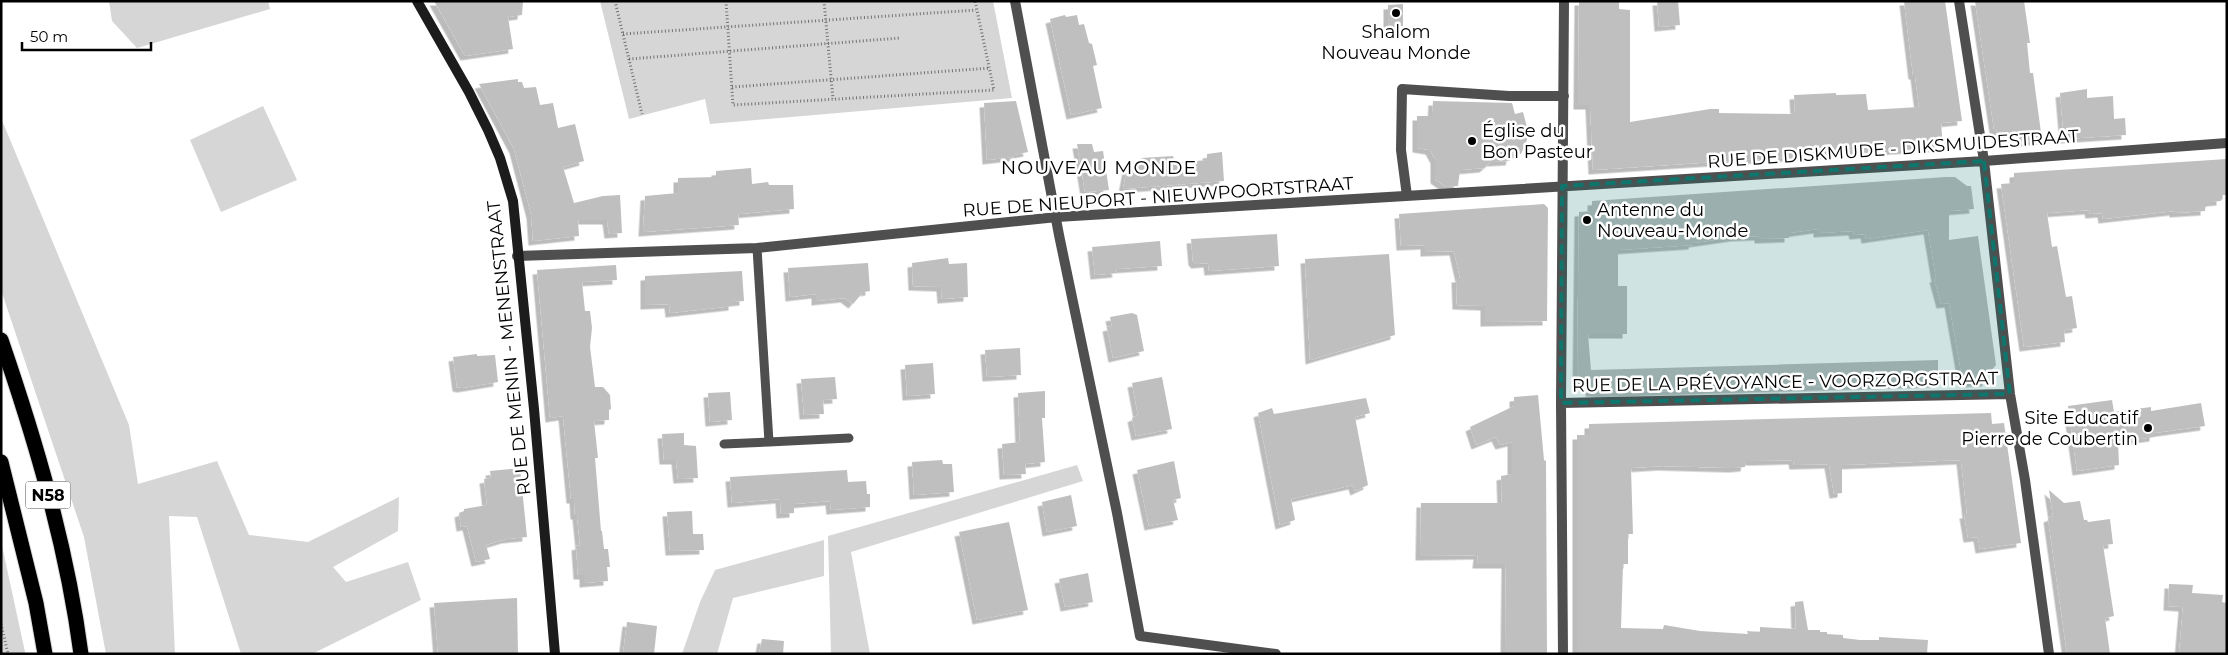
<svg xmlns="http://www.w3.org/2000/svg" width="2228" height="655" viewBox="0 0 2228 655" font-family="Montserrat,sans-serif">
<defs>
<filter id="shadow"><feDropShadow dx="-4.5" dy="4.5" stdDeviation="0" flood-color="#0004"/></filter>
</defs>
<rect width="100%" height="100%" fill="#fff"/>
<path fill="#d6d6d6" d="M109,1H268L270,9L137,48L112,21Z
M600,1H993L1012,98L710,124L705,99L629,119Z
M263,106L297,180L221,212L190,140Z
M1,118L129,425L138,484L217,461L249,535L308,542L399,497L398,531L333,567L346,582L408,562L421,600L312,654H241L197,517L169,516L175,654H106L84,537L1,290Z
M1077,465L1083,481L851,552L870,654H831L828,536Z
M824,540V576L733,598L717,654H682L700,602L715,570Z
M1,541L25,652V654H1Z"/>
<path fill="#bfbfbf" filter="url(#shadow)" d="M434,1H523L522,15L508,17L513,49L465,56Z
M1579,1H1619V9L1630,10V122L1710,109H1719V113L1795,114L1794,95L1836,93V95L1866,94L1868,110L1919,107L1915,75H1913L1904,1H1945L1962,121L1941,123L1943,147L1593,170L1590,105H1578Z
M1657,1H1678L1680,25L1659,27Z
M1975,1H2024L2030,43H2027L2030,73H2033L2042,140L2011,143L2007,140L2006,132H1997L1994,129Z
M1403,4V26H1388V5Z
M1065,15L1066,17L1077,15L1079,25L1084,24L1089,43L1092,44L1097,65L1093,66L1102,108L1071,115L1050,19Z
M518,79V82H522L524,88L536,87L540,105L553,103L558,128L575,124L584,161L563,167L574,203L603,196L620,195L622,233L609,234L607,220H578L579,236L533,241L531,214L514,149L479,84Z
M2087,89V98L2113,96L2114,119L2125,118L2126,135L2064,139L2060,93Z
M1016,101L1028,152L1014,155V157L987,160L984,103Z
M1433,101L1512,103L1515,114L1523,112L1529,135L1521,154L1512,153L1510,161L1491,162L1484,168L1460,170L1458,186L1446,187L1435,179V159L1430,150L1417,148V116H1432Z
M1077,144H1092L1094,152L1103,151L1109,190L1085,192Z
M1222,152L1224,181L1123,189L1128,163L1141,162V158L1173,156L1175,163L1207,160V154Z
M2227,159V195H2221V201L2210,202V204H2205V211L2174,213V211L2103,219L2102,213L2090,214L2089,210L2047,213L2052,247L2057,246L2066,297L2072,296L2077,328L2064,330L2065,342L2024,347L2001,184L2014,183V173Z
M751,168L752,184L768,182L769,185H793L794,209L738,214L739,225L643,232L645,196L678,193V178L716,177V171Z
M1946,177H1955L1967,186H1971L1974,209L1949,211V240L1978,236L1996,365L1986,377L1987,382L1963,383L1949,303L1941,304L1934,278H1936L1928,230L1866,239L1865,234L1854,235L1853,231L1818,233V229L1789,233V238L1759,239V236L1735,237L1693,243V245L1618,250V286H1627V334H1588L1591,370L1938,360V383L1602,393L1590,392V381L1577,382L1579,212L1592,211V201Z
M1544,204L1548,208L1547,321L1485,322V306L1457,305L1456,278H1460L1454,251L1425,252V245L1401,246L1399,214Z
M1277,234L1279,266L1209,271L1208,263L1196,264L1193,261L1191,239Z
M1160,241L1162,266L1116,269L1117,273L1095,275L1092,247Z
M1389,254L1395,335L1310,360L1305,259Z
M948,258L949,264L967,263L968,297L942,299L941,287L913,286L912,263Z
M868,263L870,291L863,292L853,304L845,298L816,301V294L790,297L788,268Z
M616,265L617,280L582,282L585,311H590L592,328L590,347L595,387H603L610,395L611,409L609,410V420L594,421L598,458H595L601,531H602L604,549H608L610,567H607L608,581L584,583V575H578L576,546L580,545L577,515H575L574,499H571L563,416L550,418L537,270Z
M742,271L744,301L733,302V306L670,313L669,304L645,305V276Z
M1132,313L1137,315L1144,351L1113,358L1107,327L1112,326L1110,317Z
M1020,348L1021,375L987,377L985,350Z
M477,354V356L495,355L498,382L462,388L457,387L453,357Z
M933,363L935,394L907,396L905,365Z
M835,377L837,399L823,400L824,414L804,415L801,379Z
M1162,377L1172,429L1136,436L1132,418L1138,415L1132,383Z
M1045,391V418H1042L1045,462L1025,464L1026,474L1004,475L1002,444L1020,442L1018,393Z
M730,392L732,420L710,422L708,393Z
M1538,395L1544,460L1546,461L1547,654H1505L1506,564H1477L1478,555L1420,556L1421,503H1502L1501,476L1512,474V442L1500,445L1496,437L1476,445L1470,427L1514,406V397Z
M1366,398L1370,413L1355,417L1368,485L1355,491L1353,485L1291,499L1295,520L1280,525L1258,413L1272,408L1274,414Z
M2112,400L2114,412L2151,407V411L2201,403L2205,426L2154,433V437L2118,442L2119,465L2077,471L2068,406Z
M1991,413L1992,424L2004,423L2021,543L1980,549L1978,537L1968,538L1964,514H1967L1961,460L1842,465V493L1834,494L1829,464L1794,465L1793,460L1758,461H1746L1745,467L1733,468L1662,466L1631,468L1633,534H1628V564H1623L1621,628L1663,629L1664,625L1700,631L1748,634L1747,631L1760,632V627L1796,629L1795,602L1803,601L1808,630H1820V632H1827V634L1843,635V638L1860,640H1879V637L1928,640L1927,654H1577V435H1589V424Z
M684,433V445L696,446L698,478L678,479L676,460H664L662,434Z
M942,460L943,464H952L954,492L914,495L912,462Z
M1174,461L1181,498L1173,500L1178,520L1149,526L1137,470Z
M520,468L527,537L506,539L486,545L490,559L476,562L467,526L461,527L459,513L464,511V509L487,505L484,479L491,478L490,471Z
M847,470L848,482L866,481L867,494H870V507L831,510L830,501L794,504V513L781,514L780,499L732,503L730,477Z
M2049,490L2064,503L2080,501L2084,520H2087L2088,522L2110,519L2113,544L2103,545L2114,616L2105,618L2110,654H2067L2048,518L2053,516Z
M1071,495L1077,526L1047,532L1042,502Z
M692,511L693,534H703L704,550L670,551L667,512Z
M1009,522L1028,610L977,620L959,532Z
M1088,573L1093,602L1065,607L1059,579Z
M2169,584L2193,585L2192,593L2223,595L2222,602L2227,603V654H2179L2183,607L2168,606Z
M517,598L518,654H438L434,603Z
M627,622L657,626L654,654H623Z
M762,639L784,641L783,654H759Z"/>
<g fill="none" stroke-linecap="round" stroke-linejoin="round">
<g stroke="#dbdbdb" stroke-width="17">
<path id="highway" d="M1,340C36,442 67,547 81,654
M1,462L36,603L45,654"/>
</g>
<path stroke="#717171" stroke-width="3" stroke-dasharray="1 2.5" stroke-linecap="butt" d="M615,1L642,114
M726,1L733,105L994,90L975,1
M824,1L833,99
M623,34L976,10
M629,59L900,38
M732,87L990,68
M1,624L8,654"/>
<path stroke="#4f4f4f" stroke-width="9" d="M769,442L849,438
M724,444L769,442L757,248"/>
<path stroke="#4f4f4f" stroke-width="10" d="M1015,1L1059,235L1117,513L1140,636L1276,654
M1959,1L1984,161L2010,394L2025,480L2049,654
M1407,196L1401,150L1402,89L1509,96H1564
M517,256L757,248L1057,217L1984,161L2227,143
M1561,403L2010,394
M1563,654L1561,403L1564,1"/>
<path stroke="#1c1c1c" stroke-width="10" d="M417,1L469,92L488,130L500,158L513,201L534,409L555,654"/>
<use href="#highway" stroke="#000" stroke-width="15"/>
</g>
<path fill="#0f766e" fill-opacity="0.2" stroke="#0f766e" stroke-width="4" stroke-dasharray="10 6" stroke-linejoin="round" d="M1984,161L2010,394L1561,403L1562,186Z"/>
<g fill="#000" stroke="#fff" stroke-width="2">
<circle cx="1396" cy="13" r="5"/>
<circle cx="1472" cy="141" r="5"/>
<circle cx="1587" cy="220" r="5"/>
<circle cx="2148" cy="428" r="5"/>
</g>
<g text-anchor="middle" stroke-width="5" stroke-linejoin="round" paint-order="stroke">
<rect fill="#fff" stroke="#4c4c4c" stroke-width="1" x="25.5" y="481.5" width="45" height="27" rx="4"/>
<g font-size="16" font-weight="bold" fill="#000">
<text x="48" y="501">N58</text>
</g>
<g font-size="18" fill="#000" stroke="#fff" text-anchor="start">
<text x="1396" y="38" text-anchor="middle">Shalom<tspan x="1396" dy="21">Nouveau Monde</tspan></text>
<text x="1482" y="137">Église du<tspan x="1482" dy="21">Bon Pasteur</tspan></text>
<text x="1597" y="216">Antenne du<tspan x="1597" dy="21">Nouveau-Monde</tspan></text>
<text x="2138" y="424" text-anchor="end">Site Educatif<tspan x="2138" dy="21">Pierre de Coubertin</tspan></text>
</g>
<g font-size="18" fill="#000" stroke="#fff">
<text transform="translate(1893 149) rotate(-4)" y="6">RUE DE DISKMUDE - DIKSMUIDESTRAAT</text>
<text transform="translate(1158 197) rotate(-4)" y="6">RUE DE NIEUPORT - NIEUWPOORTSTRAAT</text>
<text transform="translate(509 348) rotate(-96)" y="6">RUE DE MENIN - MENENSTRAAT</text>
<text transform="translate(1785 382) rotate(-1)" y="6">RUE DE LA PRÉVOYANCE - VOORZORGSTRAAT</text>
</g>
<g font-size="19" letter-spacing="1" fill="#000" stroke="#fff">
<text x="1099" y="174">NOUVEAU MONDE</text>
</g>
</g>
<rect width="2228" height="655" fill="none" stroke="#000000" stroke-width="5"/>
<path d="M22 42v8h129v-8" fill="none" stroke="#000000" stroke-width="2.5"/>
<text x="30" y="42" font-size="15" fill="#000000" stroke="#ffffff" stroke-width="4" paint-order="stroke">50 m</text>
</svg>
